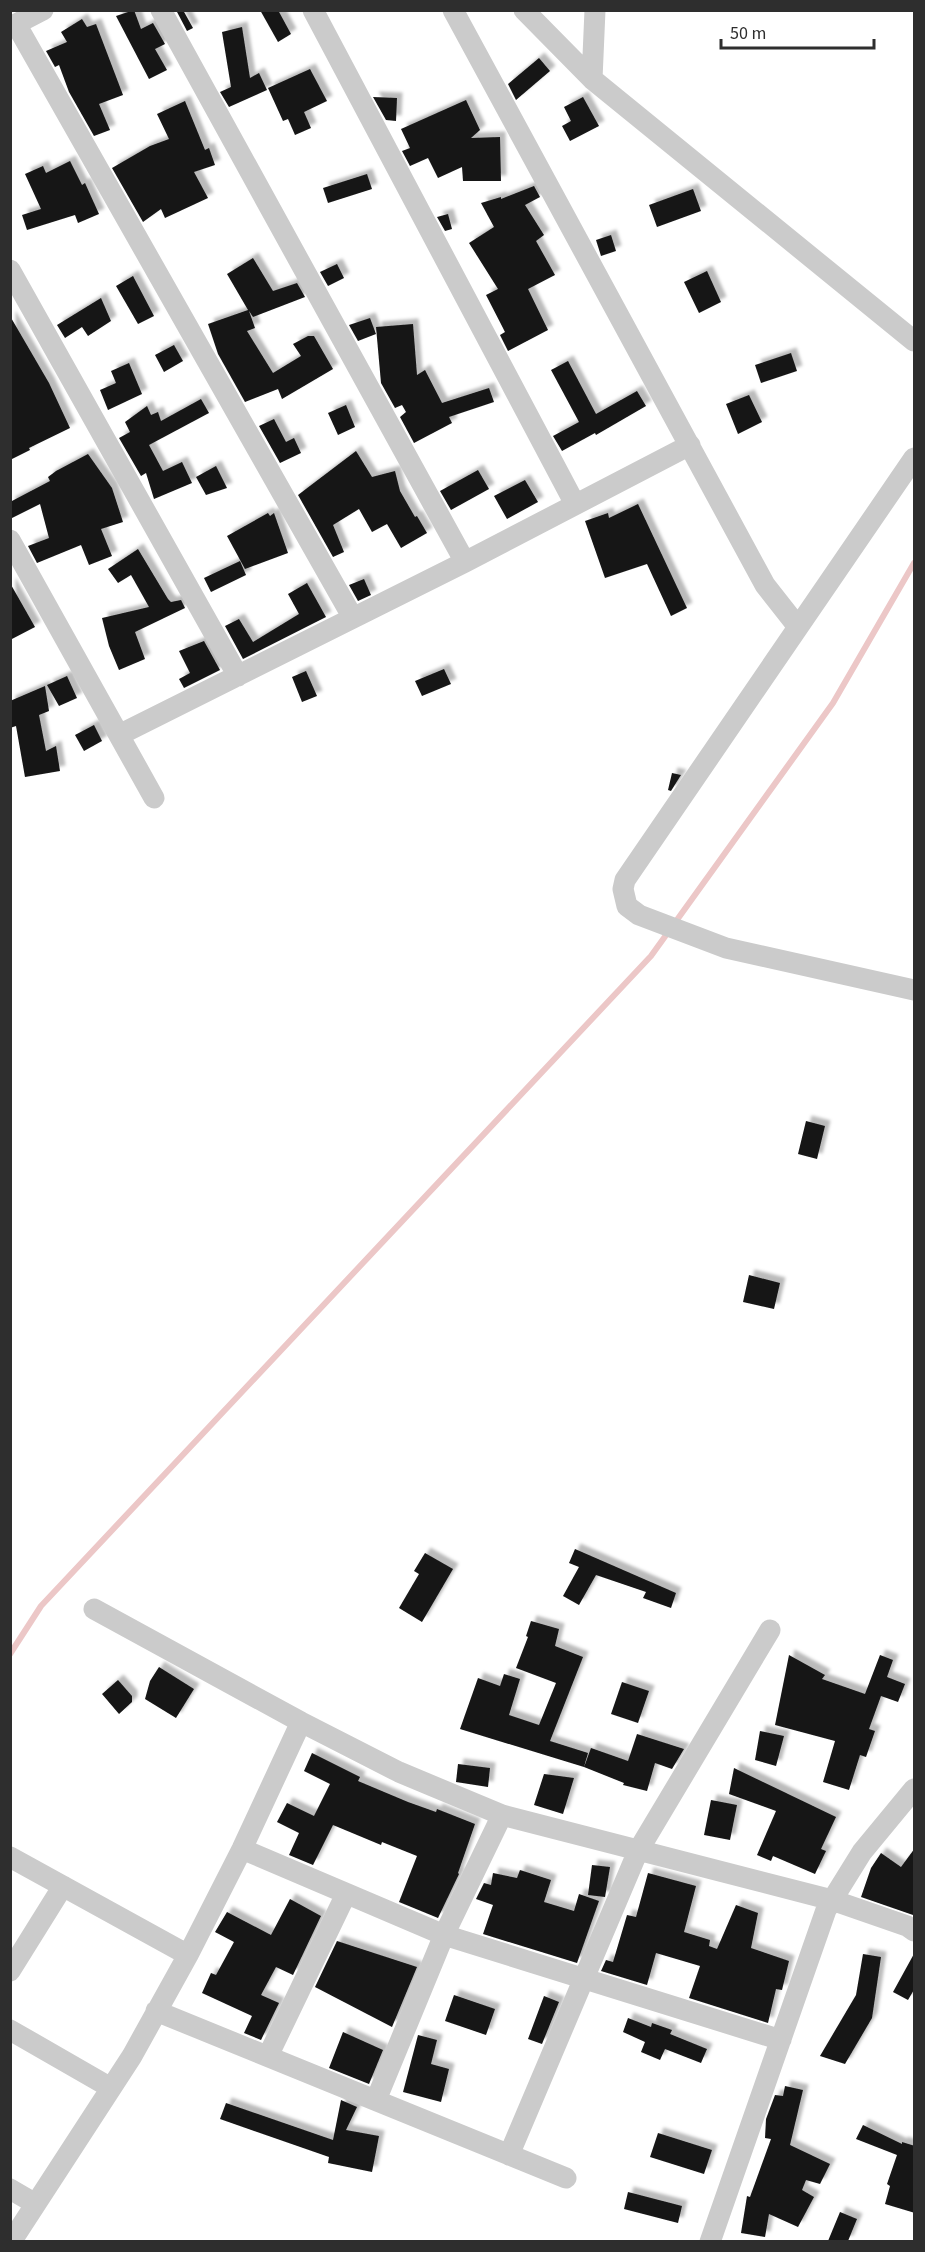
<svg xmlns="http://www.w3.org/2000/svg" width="925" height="2252" viewBox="0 0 925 2252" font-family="'Source Sans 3',sans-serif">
<defs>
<filter id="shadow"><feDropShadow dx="5.5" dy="-5.5" stdDeviation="1.5" flood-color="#0004"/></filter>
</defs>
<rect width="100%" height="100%" fill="#fff"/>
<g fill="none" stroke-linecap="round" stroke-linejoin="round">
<path stroke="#ecc7c7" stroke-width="6" d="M10,1654L41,1606L651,956L833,703L914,563"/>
</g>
<path fill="#151515" filter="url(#shadow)" d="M134,10L141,29L153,23L165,44L155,49L167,70L149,79L116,16Z
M176,10H183L193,28L187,31Z
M260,10H278L291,34L278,42Z
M82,19L87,27L96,24L123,95L99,104L110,130L94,136L69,92L59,65L55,67L46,51L67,42L61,32Z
M242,27L250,78L259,73L267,90L229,107L220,92L231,87L222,32Z
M539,58L550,71L516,100L508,84Z
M310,69L327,101L304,112L311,128L295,135L288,119L283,121L268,88Z
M373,97L397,98L396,121L386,120Z
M583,97L599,126L570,141L562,126L571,121L564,107Z
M466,100L480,130L471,138L500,137L501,181H463L462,167L438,178L428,158L410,166L402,151L410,148L401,129Z
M185,101L205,150L209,148L215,165L194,172L208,198L165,218L161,209L143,222L112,168L150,146L169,139L157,114Z
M70,161L82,185L85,183L99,214L78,223L75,215L27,230L22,215L41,209L25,174L43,166L46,173Z
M367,174L372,189L328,203L323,188Z
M534,186L540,197L525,205L544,235L536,241L555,275L528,289L548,330L508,351L500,335L505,332L486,295L498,289L469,243L494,227L481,203L501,197V199Z
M693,189L701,211L657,227L649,205Z
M448,214L452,229L445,231L437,217Z
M611,235L616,251L601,256L596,240Z
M253,258L273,291L297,283L305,297L253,317L249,311L255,328L247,331L273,373L301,356L293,344L308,336H314L333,369L282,399L278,389L245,402L218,354L208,324L248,310L227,274Z
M337,264L344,278L328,286L320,272Z
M707,271L721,302L699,313L684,282Z
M133,276L154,316L138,324L116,286Z
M101,298L111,321L88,336L82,327L65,338L57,325Z
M10,316L49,383L70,428L29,448L30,450L10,460Z
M370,318L376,334L358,341L349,325Z
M413,324L417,375L425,370L442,403L489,388L494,402L449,417L452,423L414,443L400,417L406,412L402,405L395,408L381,383L376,327Z
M174,345L183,361L164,372L155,355Z
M791,353L797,371L761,383L755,365Z
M568,361L596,414L637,391L646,406L596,435L595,433L562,451L553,436L579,422L551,370Z
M129,363L142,394L108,410L100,390L116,383L111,371Z
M749,395L762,422L738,434L726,404Z
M201,399L209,413L149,445L163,471L182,462L192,483L154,499L146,473L141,476L119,438L130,432L125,422L147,406L151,415L158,412L161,421Z
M346,405L355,427L338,435L328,413Z
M274,419L286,442L294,438L301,453L280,463L259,426Z
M356,451L372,477L395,471L400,491L415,517L417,516L427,533L401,548L387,524L372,532L359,509L333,525L344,552L333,557L298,495Z
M88,454L112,488L123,522L101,529L112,556L89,565L81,545L37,563L28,546L49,538L40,504L10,519V502L50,481L48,477L56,471Z
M216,466L227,488L206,495L196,477Z
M478,470L489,489L451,510L440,491Z
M525,480L538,502L507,519L494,496Z
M638,504L687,608L671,616L647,564L605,578L585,521L608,513L609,518Z
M268,513L270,516L274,513L288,553L245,569L227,536Z
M138,549L168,599L171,602L181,600L185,608L135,632L145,659L119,670L109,646L102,618L149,607L131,575L118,583L108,569Z
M240,561L246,575L211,592L204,578Z
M364,579L371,595L358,601L349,585Z
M10,583L35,627L10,640Z
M307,583L326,617L243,659L225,626L239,619L253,642L299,614L288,594Z
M204,641L220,670L184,688L179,679L190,673L179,651Z
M444,669L451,684L422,696L415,681Z
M306,671L317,696L302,702L292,677Z
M67,676L77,698L59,706L47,685Z
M45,686L49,711L39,715L46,751L56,746L60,771L25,777L16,726L10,728V701Z
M94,725L102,741L84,751L75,735Z
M672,773L681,775L671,791L668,790Z
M806,1121L825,1126L817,1159L798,1154Z
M749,1275L780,1283L774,1309L743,1302Z
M575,1549L676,1593L671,1608L643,1598L646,1592L596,1575L579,1605L563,1596L579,1567L569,1563Z
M425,1553L453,1569L422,1622L399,1608L419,1574L414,1571Z
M531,1621L559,1629L555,1646L583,1657L550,1741L588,1753L584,1767L460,1729L478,1678L500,1686L504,1674L520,1679L509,1715L539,1725L556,1683L516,1668L528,1637L526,1636Z
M789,1655L825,1675L822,1679L865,1694L880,1655L893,1660L887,1677L905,1684L898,1702L881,1696L869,1729L875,1731L866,1757L860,1755L849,1790L823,1782L835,1741L775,1725Z
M159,1667L194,1689L176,1718L145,1699L150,1681Z
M118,1680L132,1696V1702L119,1714L102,1694Z
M622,1682L649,1691L638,1723L611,1714Z
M760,1731L784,1736L776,1766L755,1760Z
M637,1734L684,1749L672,1769L655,1763L647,1791L623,1785L624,1783L584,1767L591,1748L628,1761Z
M312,1753L360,1777L358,1781L408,1802L436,1812L437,1809L475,1824L458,1873L459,1874L438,1918L399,1902L417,1856L382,1842L381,1845L333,1825L313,1865L289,1855L299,1833L277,1822L287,1803L314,1816L330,1784L304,1771Z
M458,1764L490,1768L488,1787L456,1782Z
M734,1768L836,1817L821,1849L826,1851L815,1874L773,1856L771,1861L757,1855L776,1811L729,1794Z
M544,1774L574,1778L563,1814L534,1805Z
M711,1800L737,1805L730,1840L704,1835Z
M915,1848L913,1915L861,1897L871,1868L881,1853L901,1867Z
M592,1865L610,1867L605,1897L588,1895Z
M520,1870L551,1880L544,1902L574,1911L579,1894L599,1901L577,1963L483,1934L493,1905L476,1899L484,1883L491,1885L493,1873L517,1878Z
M648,1873L696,1886L684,1932L710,1940L709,1946L717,1949L736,1905L758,1913L751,1948L789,1961L782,1990L776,1989L768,2023L689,1998L700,1966L656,1953L647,1985L601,1971L606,1960L613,1962L627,1915L636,1917Z
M290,1899L321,1916L293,1975L276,1967L261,1995L279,2003L261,2040L244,2033L252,2016L202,1993L211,1973L216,1975L234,1942L215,1932L227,1912L271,1935Z
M337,1941L417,1967L392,2027L315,1987Z
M915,1952V1988L908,2000L893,1992Z
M863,1954L881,1957L872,2018L845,2064L820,2056L856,1995Z
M454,1995L495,2009L486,2035L445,2021Z
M544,1996L559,2002L542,2044L528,2039Z
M628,2018L651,2027L652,2023L672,2030L670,2034L707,2049L701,2063L665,2049L660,2060L641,2052L645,2042L623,2032Z
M343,2032L383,2050L369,2084L329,2068Z
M418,2035L437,2040L431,2064L449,2069L441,2102L403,2092Z
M785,2086L803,2090L790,2145L830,2164L820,2184L806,2180L802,2190L814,2197L798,2227L769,2214L765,2237L741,2233L747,2196L750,2197L771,2139L765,2138L766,2119L775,2095L783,2096Z
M341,2100L357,2107L346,2130L379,2136L372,2172L328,2163L329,2157L220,2119L226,2103L333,2140Z
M863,2125L902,2144V2142L915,2146V2213L885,2204L890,2186L887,2184L897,2155L856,2139Z
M658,2133L712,2150L704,2174L650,2157Z
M628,2192L682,2206L678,2223L624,2209Z
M840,2212L857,2219L848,2241H828Z"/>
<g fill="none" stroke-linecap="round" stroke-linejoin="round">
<path stroke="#cbcbcb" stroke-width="21" d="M161,10L465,562
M313,10L575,504
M453,10L765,585L798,627
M524,10L592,79L914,341
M16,24L43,10
M10,26L16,24L353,618
M592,79L595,10
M10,270L238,676
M914,458L625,880L623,889L627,906L639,915L726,948L914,990
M10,540L154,798
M119,735L465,562L690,445
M94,1609L301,1722L399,1772L502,1815L832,1900L907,1926L914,1931
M242,1849L444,1935L781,2040
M10,1857L188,1955
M10,1971L63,1886
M156,2011L566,2178
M10,2030L111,2088
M268,2056L346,1894
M376,2100L444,1935L502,1815
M509,2155L638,1851L770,1630
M10,2189L34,2203
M11,2242L132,2056L188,1955L242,1849L301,1722
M710,2242L826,1910L862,1852L914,1789"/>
</g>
<rect width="925" height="2252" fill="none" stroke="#2e2e2e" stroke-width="24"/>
<path d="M721 39v9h153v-9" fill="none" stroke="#2e2e2e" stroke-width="3"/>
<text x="730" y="39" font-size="18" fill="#2e2e2e" stroke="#ffffff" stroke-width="4.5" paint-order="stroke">50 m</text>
</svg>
